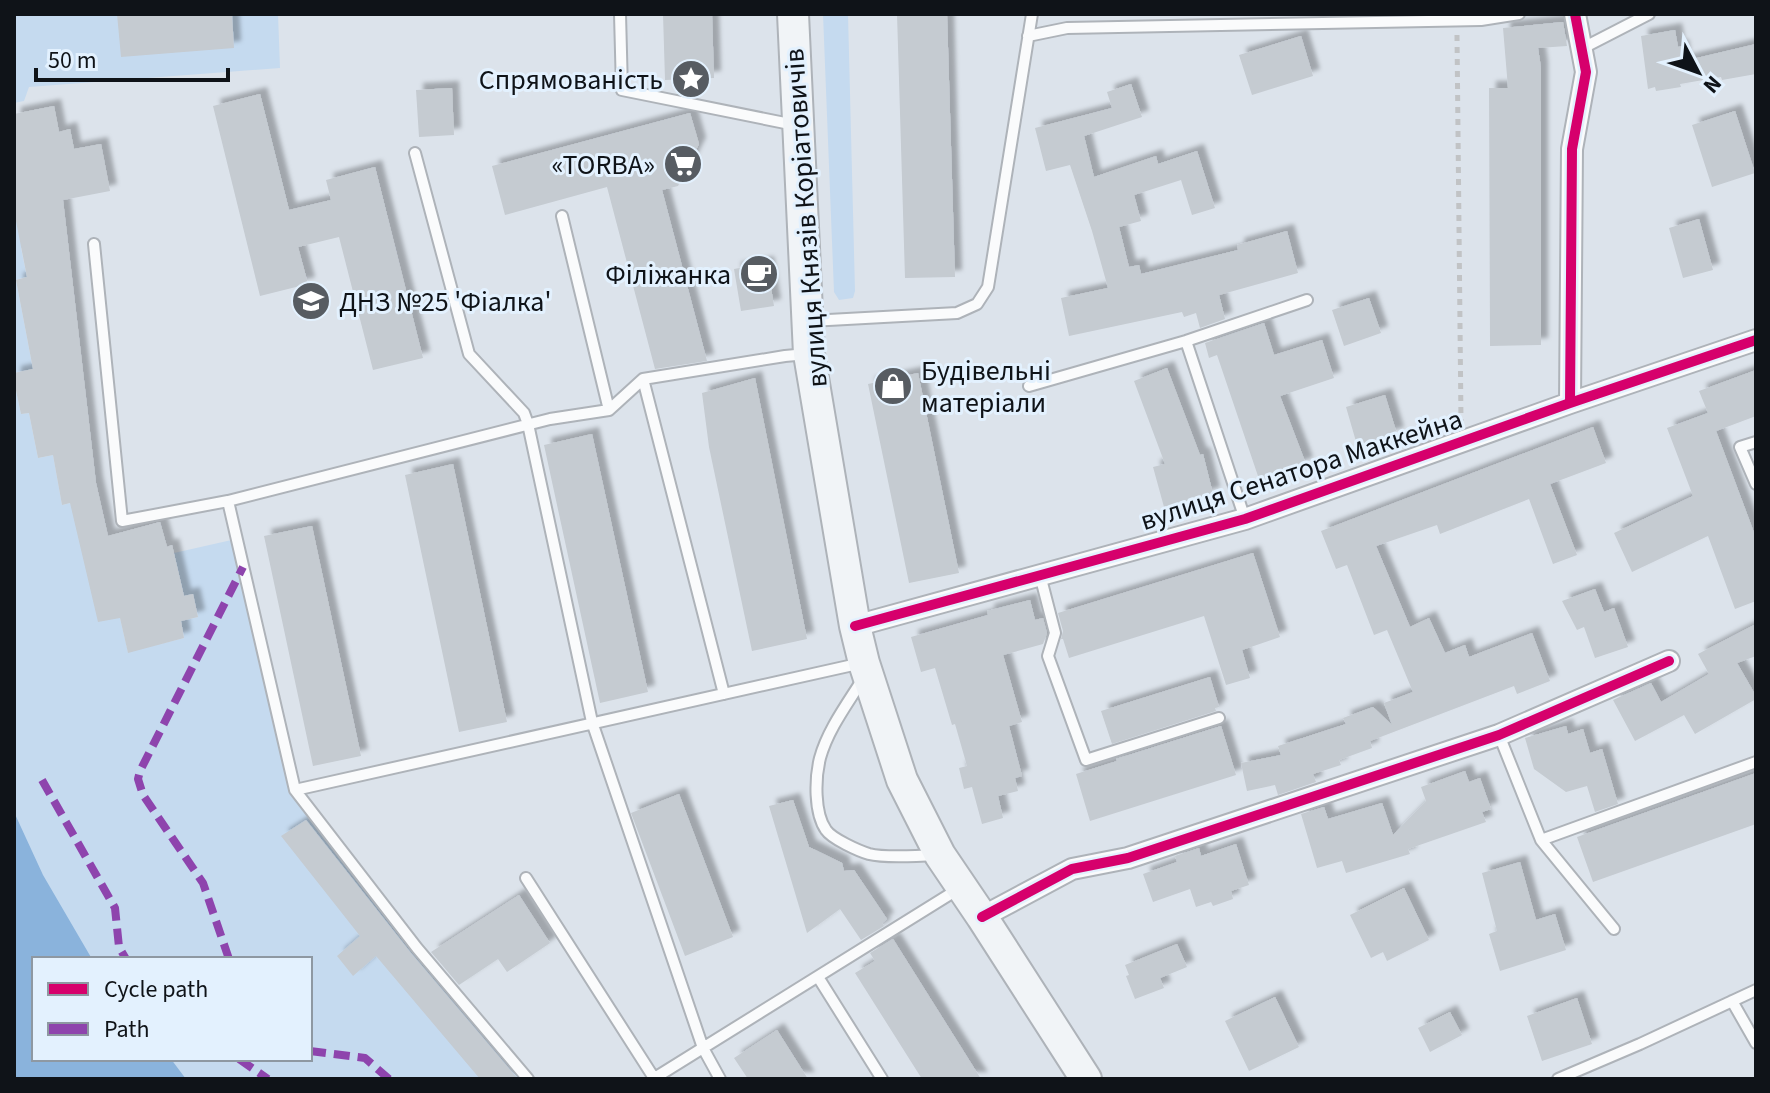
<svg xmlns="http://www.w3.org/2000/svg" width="1770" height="1093" viewBox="0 0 1770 1093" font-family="'Source Sans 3',sans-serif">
<defs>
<filter id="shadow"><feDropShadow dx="7" dy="-7" stdDeviation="2" flood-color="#0004"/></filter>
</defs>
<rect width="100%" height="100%" fill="#dce3eb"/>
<path fill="#c5daef" d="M14,14H278L280,68L29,87L24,101L14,103Z
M823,14H848L855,291L853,298L839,300L834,292Z
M22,211L29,246L21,248L27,277L16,280L33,369L14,373V212Z
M14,381L21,414L29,413L38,458L53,455L62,505L70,503L120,618L128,652L184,638L181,621L198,617L193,594L184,596L174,553L236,539L295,790L528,1079H186L171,1059H310V959H92L87,954L14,841Z"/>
<path fill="#8ab3dc" d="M14,812L43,875L92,959H34V1059H171L186,1079H14Z"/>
<path fill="#c5cbd1" filter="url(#shadow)" d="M117,14H232L234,48L121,57Z
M663,14H712L714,78L665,80Z
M897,14H947L955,277L905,278Z
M1563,22L1567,46L1538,48L1541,68V345L1490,346L1489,88H1508L1503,28Z
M1675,30L1678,47L1682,46L1684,61L1756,44V74L1722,80L1721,77L1680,84L1681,87L1656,91L1655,87L1648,89L1641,36Z
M1301,36L1313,76L1252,95L1239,55Z
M1131,84L1142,117L1084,136L1094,177L1156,156L1158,164L1197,151L1215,208L1192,215L1181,180L1134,195L1141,221L1119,227L1129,267L1139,265L1141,274L1238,250L1237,245L1287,231L1298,273L1219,295L1225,319L1200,328L1196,313L1184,317L1182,312L1069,336L1061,298L1108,288L1092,231L1070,165L1046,171L1035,128L1112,108L1107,92Z
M452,88L454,135L419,137L416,90Z
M260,94L289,210L331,200L326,180L375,167L423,358L373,370L339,237L298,247L308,284L260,296L213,106Z
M54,106L59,132L70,129L74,149L101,144L110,191L63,200L96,483L108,536L160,522L167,547L172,545L184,596L193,594L198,617L181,621L184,638L128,653L120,618L98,622L70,503L62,505L53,455L38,458L29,413L21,414L14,381V373L33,369L16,280L27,277L14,211V114Z
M1735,111L1755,173L1712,187L1692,125Z
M690,113L699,144L678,186L662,190L707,361L655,369L607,187L505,215L492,166Z
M1699,219L1713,270L1683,278L1669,228Z
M767,263L774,306L741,311L734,269Z
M1369,298L1381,333L1344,346L1332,310Z
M1264,323L1274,355L1322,340L1334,378L1280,396L1306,464L1260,482L1217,355L1209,358L1205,343Z
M1167,368L1200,455L1203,454L1213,494L1164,507L1153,467L1165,464L1134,381Z
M1756,370V416L1716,431L1756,538V601L1735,609L1708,536L1632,572L1614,533L1693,496L1667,428L1708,413L1699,391Z
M918,373L959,573L909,583L868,384Z
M755,378L807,639L752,651L709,447L702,393Z
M1385,395L1397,434L1357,445L1346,407Z
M1593,427L1606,463L1550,484L1577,555L1553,564L1529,499L1440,534L1437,525L1376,546L1410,627L1429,618L1445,653L1465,645L1469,657L1532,633L1550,681L1517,694L1514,686L1370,741L1372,748L1339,760L1341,765L1313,774L1316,782L1278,795L1275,785L1247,791L1241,763L1281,755L1278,746L1346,724L1343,718L1373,707L1392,725L1384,703L1413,692L1387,630L1374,635L1347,565L1336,569L1321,531Z
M592,434L648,692L600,703L544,445Z
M453,464L507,722L459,732L405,475Z
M312,526L361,756L313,766L264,536Z
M1253,553L1280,637L1242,650L1250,678L1226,685L1204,616L1069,658L1063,639H1061L1063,631L1058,613Z
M1595,589L1604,612L1614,608L1628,647L1595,658L1584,627L1577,630L1562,601Z
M1030,600L1035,620L1043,618L1047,633L1043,644L1003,655L1022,722L1009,726L1022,776L1015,778L1018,791L998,796L1003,818L982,824L972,787L964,789L959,768L967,766L955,724L952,725L935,668L921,672L911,637L988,615L987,611Z
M1756,624V656L1737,663L1756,696V699L1695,734L1684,715L1635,741L1613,700L1651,683L1661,702L1709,674L1698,654Z
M1210,677L1219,707L1215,708L1216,711L1112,744L1101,711Z
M1221,726L1236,775L1090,821L1076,774L1117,761L1116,759Z
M1566,726L1568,734L1583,729L1590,753L1602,749L1618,804L1595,812L1587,786L1566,792L1534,769L1525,738Z
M1465,771L1469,782L1480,778L1491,809L1482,812L1486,822L1408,849L1410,854L1346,873L1342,861L1317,868L1301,814L1324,807L1328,819L1382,803L1393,835L1426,801L1421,787Z
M1756,773V824L1593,882L1577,837Z
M679,794L733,937L685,956L631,813Z
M793,800L809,847L842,863L844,871L854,870L887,919L882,923L884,926L861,940L840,909L807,933L769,806Z
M306,820L411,953L518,1079H480L376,956L353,976L337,956L360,936L281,836Z
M1236,844L1249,885L1231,891L1233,899L1213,906L1211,902L1196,907L1190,889L1153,902L1143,874L1177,862L1175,856L1199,848L1201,856Z
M1520,862L1536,920L1555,914L1566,950L1500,971L1489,934L1497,931L1482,873Z
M1404,888L1429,940L1387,961L1383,952L1371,958L1350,915Z
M519,895L550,943L507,972L498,959L459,985L431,952Z
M893,939L981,1079H922L855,973L875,961L870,953Z
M1177,944L1187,967L1160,978L1164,988L1135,999L1126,976L1129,975L1125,965Z
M1275,997L1299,1047L1249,1071L1225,1021Z
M1577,998L1592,1044L1542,1061L1527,1016Z
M1450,1012L1462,1035L1430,1052L1418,1028Z
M777,1030L808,1079H748L734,1058Z"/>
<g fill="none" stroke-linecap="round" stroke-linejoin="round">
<g stroke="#aeb3b9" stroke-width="14">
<path id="service" d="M620,14L622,90L795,125
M1028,36L1067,28L1481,20L1519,14
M1581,49L1649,14
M415,153L469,354L524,413L528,424L592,722L703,1048L720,1079
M562,216L609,410
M94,244L122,521L228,501L550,419L609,410L643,379L785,356L807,354
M810,321L957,313L977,304L988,287L1032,14
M1186,341L1245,519
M643,379L724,694
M1029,386L1186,341L1307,300
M1756,442L1740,447L1756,484
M228,501L295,790L417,948L528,1079
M1040,575L1055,633L1048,656L1086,760L1219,718
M864,677C848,703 828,729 820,758C815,778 814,813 826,830C832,839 859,851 869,854C884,858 920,856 937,855
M1499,735L1541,840L1614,929
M295,790L862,663
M1541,840L1756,762
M526,878L654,1078
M818,977L882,1079
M1732,1001L1756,1043
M653,1079L960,888
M1558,1079L1640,1044L1756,990"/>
</g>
<g stroke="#aeb3b9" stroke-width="24">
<path id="minor" d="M1570,403L1572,149L1586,72L1575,14
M855,626L1245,519L1570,403L1756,340
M982,917L1072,869L1128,858L1499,735L1669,661"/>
</g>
<g stroke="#aeb3b9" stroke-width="34">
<path id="secondary" d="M793,14L809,354L855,626L864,663L902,780L940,855L982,917L1086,1079"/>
</g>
<path stroke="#c1c3c5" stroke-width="5" stroke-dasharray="6 6" stroke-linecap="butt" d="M1457,35L1461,421"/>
<use href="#service" stroke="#fafbfc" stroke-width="10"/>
<use href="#minor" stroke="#fafbfc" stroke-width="20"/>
<use href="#secondary" stroke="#f1f4f7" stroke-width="30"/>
<path stroke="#8e44ad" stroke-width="8" stroke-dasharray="16 8" stroke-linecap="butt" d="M42,780L115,908L119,947L126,959
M229,959L203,883L143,795L138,779L140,771L243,567
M310,1051L365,1058L389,1079
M239,1059L268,1079"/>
<g stroke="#e3f1fe" stroke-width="15">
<path id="cycleway" d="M1570,403L1572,149L1586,72L1575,14
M855,626L1245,519L1570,403L1756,340
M982,917L1072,869L1128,858L1499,735L1669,661"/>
</g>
<use href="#cycleway" stroke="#d6006c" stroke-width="10"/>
</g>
<defs>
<g id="sight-disc" transform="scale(2)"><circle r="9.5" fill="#575c62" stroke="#e3f1fe"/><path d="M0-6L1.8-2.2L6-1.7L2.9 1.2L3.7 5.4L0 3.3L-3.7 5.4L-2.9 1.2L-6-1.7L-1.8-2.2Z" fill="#fff"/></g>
<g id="supermarket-disc" transform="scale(2)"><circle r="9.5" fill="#575c62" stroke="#e3f1fe"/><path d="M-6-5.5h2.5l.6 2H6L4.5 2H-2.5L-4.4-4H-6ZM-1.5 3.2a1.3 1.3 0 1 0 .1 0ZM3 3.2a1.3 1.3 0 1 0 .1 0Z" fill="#fff"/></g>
<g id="cafe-disc" transform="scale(2)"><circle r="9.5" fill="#575c62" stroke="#e3f1fe"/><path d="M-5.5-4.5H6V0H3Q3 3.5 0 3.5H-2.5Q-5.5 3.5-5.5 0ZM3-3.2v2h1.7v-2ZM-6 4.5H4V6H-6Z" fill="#fff"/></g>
<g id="school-disc" transform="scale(2)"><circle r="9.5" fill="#575c62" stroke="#e3f1fe"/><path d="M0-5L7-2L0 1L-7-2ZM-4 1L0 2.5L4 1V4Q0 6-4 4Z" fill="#fff"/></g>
<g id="shop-disc" transform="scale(2)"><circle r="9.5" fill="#575c62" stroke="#e3f1fe"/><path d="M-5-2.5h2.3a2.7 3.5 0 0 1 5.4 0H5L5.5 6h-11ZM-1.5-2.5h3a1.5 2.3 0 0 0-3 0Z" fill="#fff"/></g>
</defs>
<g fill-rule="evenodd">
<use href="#sight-disc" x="691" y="79"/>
<use href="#supermarket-disc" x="683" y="164"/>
<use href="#cafe-disc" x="759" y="274"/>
<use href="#school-disc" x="311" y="301"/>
<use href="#shop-disc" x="893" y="386"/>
</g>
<g text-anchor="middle" stroke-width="6" stroke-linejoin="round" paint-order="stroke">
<g font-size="28" fill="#0f1318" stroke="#e3f1fe" text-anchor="end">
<text x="663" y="89">Спрямованість</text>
<text x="655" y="174">«TORBA»</text>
<text x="731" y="284">Філіжанка</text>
<text x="339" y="311" text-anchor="start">ДНЗ №25 'Фіалка'</text>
<text x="921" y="380" text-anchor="start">Будівельні<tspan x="921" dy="32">матеріали</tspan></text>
</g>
<g font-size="28" fill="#0f1318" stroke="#e3f1fe">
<text transform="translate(805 218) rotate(-94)" y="10">вулиця Князів Коріатовичів</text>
<text transform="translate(1301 469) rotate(-18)" y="10">вулиця Сенатора Маккейна</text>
</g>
</g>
<rect width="1770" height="1093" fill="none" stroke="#0f1318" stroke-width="32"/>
<rect x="32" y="957" width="280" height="104" fill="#e3f1fe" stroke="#8e98a2" stroke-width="2"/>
<rect x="48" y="983" width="40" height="12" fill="#d6006c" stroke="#8e98a2" stroke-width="2"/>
<text x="104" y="997" font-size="24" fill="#0f1318">Cycle path</text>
<rect x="48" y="1023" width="40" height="12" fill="#8e44ad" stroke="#8e98a2" stroke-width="2"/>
<text x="104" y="1037" font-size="24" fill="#0f1318">Path</text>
<g transform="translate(1698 72) rotate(131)" stroke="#e3f1fe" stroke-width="6" paint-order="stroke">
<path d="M0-6L14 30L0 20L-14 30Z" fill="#0f1318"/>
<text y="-12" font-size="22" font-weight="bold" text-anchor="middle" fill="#0f1318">N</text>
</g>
<path d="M36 68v12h192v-12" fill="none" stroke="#0f1318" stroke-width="4"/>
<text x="48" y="68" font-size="24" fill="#0f1318" stroke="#e3f1fe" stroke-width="6" paint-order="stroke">50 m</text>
</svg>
